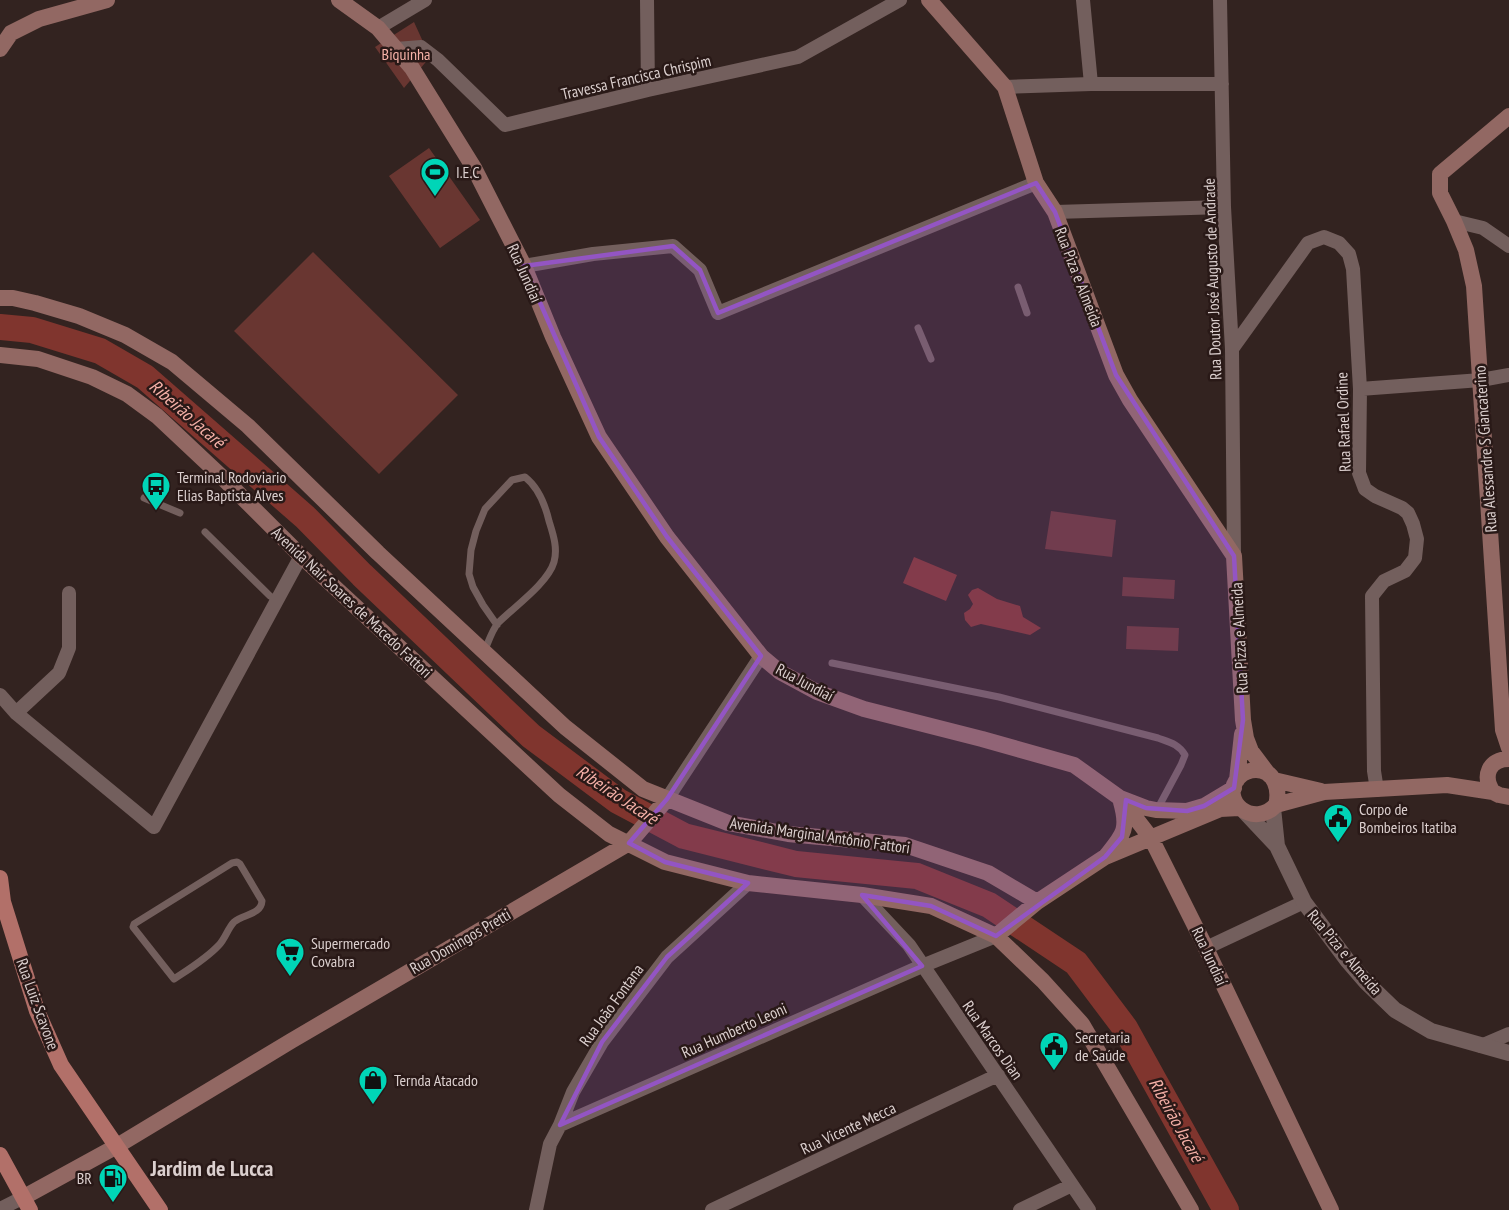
<svg xmlns="http://www.w3.org/2000/svg" width="1509" height="1210" viewBox="0 0 1509 1210" font-family="'PT Sans Narrow',sans-serif">
<rect width="100%" height="100%" fill="#332320"/>
<path fill="#693631" d="M414,22L430,57L404,88L375,47Z
M429,148L480,220L440,248L389,176Z
M313,252L458,395L379,474L234,331Z
M1051,511L1116,520L1112,557L1045,549Z
M1123,577L1175,580L1174,599L1122,596Z
M1127,626L1179,628L1178,651L1126,649Z"/>
<path fill="#80352e" d="M914,557L957,575L946,601L903,583Z
M978,588L997,599L1020,606L1023,617L1041,628L1030,635L981,624L971,627L965,620L964,613L970,609L973,604L968,595L972,590Z"/>
<g fill="none" stroke-linecap="round" stroke-linejoin="round">
<path stroke="#80352e" stroke-width="26" d="M0,327L32,330L100,351L145,377L305,517L362,575L531,736L618,801L684,836L796,864L917,876L989,905L1076,963L1125,1028L1226,1210"/>
<path stroke="#735f5d" stroke-width="7" d="M1018,287L1027,313
M918,328L931,359
M144,498L180,513
M205,532L270,596L277,600
M484,652C488,643 492,630 498,623C514,607 548,583 554,562C558,548 553,534 549,521C545,504 539,488 525,477L512,480L485,509L476,531L471,550L469,574L473,587L483,605L497,625
M832,663L999,697L1158,738C1169,742 1179,744 1185,755L1181,765L1158,808
M237,862L240,864L262,901C261,915 243,914 234,922C228,928 225,939 219,945C206,959 189,969 174,979L133,927L134,924L232,863Z"/>
<path stroke="#735f5d" stroke-width="14" d="M647,0L648,90
M1083,0L1091,84
M1220,0L1224,207L1232,349L1234,556
M378,28L425,0
M396,49L421,47L438,60L505,125L648,90L798,57L900,0
M1005,87L1091,84H1222
M1055,212L1224,207
M1454,221L1483,228L1509,246
M524,266L593,254L673,246L700,270L718,313L1036,183
M1232,349L1308,243L1324,237L1339,243L1349,254L1353,269L1360,389L1359,473L1365,489L1375,496L1402,508L1408,513L1413,524L1417,539L1415,558L1405,571L1384,581L1372,596L1374,771L1377,790
M1360,389L1481,380L1509,375
M0,695L16,713L154,827L301,556
M16,713L59,673L69,648V593
M667,799L761,656
M862,895L909,945L1089,1210
M1206,948L1304,902
M1481,1046L1509,1034
M560,1125L922,966L996,936
M0,1209L24,1197
M536,1210L550,1144L560,1125L573,1092L602,1042L667,957L748,883
M712,1210L998,1075
M1020,1210L1072,1185"/>
<path stroke="#735f5d" stroke-width="16" d="M1273,808L1277,846
M1245,812L1277,846L1304,902L1347,960L1366,982L1395,1010L1431,1031L1509,1053"/>
<path stroke="#926863" stroke-width="16" d="M339,0L378,28L412,68L474,168L524,266L553,337L599,437L667,537L761,656L780,672L817,692L864,709L982,739L1074,765L1120,798L1151,838L1202,940L1331,1210
M929,0L1005,87L1036,183L1055,212L1116,375L1130,400L1234,556L1243,720L1246,738L1251,751L1269,775
M0,49L11,33L39,19L107,0
M1509,116L1440,174V193L1454,221L1466,250L1474,286L1503,730L1509,748
M0,298H13L35,303L79,316L125,335L172,362L248,426L378,553L565,727L643,789L728,823L788,834L905,845L988,873L1037,902
M0,355L38,359L92,377L127,394L157,416L223,478L301,556L559,795L609,834L665,862L748,883L862,895L931,906L996,936L1043,981L1082,1024L1191,1210
M1237,780L1242,734
M1274,780L1321,791
M1493,792C1482,776 1489,759 1509,759
M1120,798L1146,808L1156,810L1187,811L1204,806L1234,788
M1276,805C1280,790 1275,770 1256,770C1250,770 1243,773 1239,777C1218,801 1254,829 1276,805L1324,792L1447,785L1493,792L1499,795L1509,797
M1106,856C1123,835 1129,830 1121,802
M996,936L1037,902L1105,857L1220,809L1239,808
M24,1197L117,1146L291,1041L629,843L667,799"/>
<path stroke="#b27069" stroke-width="16" d="M0,878L3,902L37,1011L61,1065L160,1210
M0,1155L30,1210"/>
</g>
<path fill="#9355c3" fill-opacity="0.2" stroke="#9355c3" stroke-width="4.5" stroke-linejoin="round" d="M1036,183L1055,212L1116,375L1234,556L1243,720L1234,788L1204,806L1187,811L1146,808L1126,800L1122,837L1105,857L996,936L931,906L862,895L922,966L560,1125L602,1042L667,957L748,883L665,862L629,843L667,799L761,656L667,537L599,437L524,266L673,246L700,270L718,313Z"/>
<defs>
<g id="stadium-pin" transform="scale(1.5)"><path d="M0 17L-7.5 6A9.5 9.5 0 1 1 7.5 6Z" fill="#00d5b7" stroke="#291917"/><path d="M0-5a6.5 5 0 1 0 0 10a6.5 5 0 1 0 0-10ZM-3.5-1.8h7v3.6h-7Z" fill="#111"/></g>
<g id="bus-pin" transform="scale(1.5)"><path d="M0 17L-7.5 6A9.5 9.5 0 1 1 7.5 6Z" fill="#00d5b7" stroke="#291917"/><path d="M-5-6H5V4H4V6H2V4H-2V6H-4V4H-5ZM-3.5-4V0h7V-4ZM-3.5 1.2v1.5H-2V1.2ZM2 1.2v1.5H3.5V1.2Z" fill="#111"/></g>
<g id="civic-pin" transform="scale(1.5)"><path d="M0 17L-7.5 6A9.5 9.5 0 1 1 7.5 6Z" fill="#00d5b7" stroke="#291917"/><path d="M-.6-6.5H3V-4.5H.6V-3L4-1V1h2V6H-6V1h2V-1L-.6-3ZM-1.2 2.5V6h2.4V2.5Z" fill="#111"/></g>
<g id="supermarket-pin" transform="scale(1.5)"><path d="M0 17L-7.5 6A9.5 9.5 0 1 1 7.5 6Z" fill="#00d5b7" stroke="#291917"/><path d="M-6-5.5h2.5l.6 2H6L4.5 2H-2.5L-4.4-4H-6ZM-1.5 3.2a1.3 1.3 0 1 0 .1 0ZM3 3.2a1.3 1.3 0 1 0 .1 0Z" fill="#111"/></g>
<g id="shop-pin" transform="scale(1.5)"><path d="M0 17L-7.5 6A9.5 9.5 0 1 1 7.5 6Z" fill="#00d5b7" stroke="#291917"/><path d="M-5-2.5h2.3a2.7 3.5 0 0 1 5.4 0H5L5.5 6h-11ZM-1.5-2.5h3a1.5 2.3 0 0 0-3 0Z" fill="#111"/></g>
<g id="fuel-pin" transform="scale(1.5)"><path d="M0 17L-7.5 6A9.5 9.5 0 1 1 7.5 6Z" fill="#00d5b7" stroke="#291917"/><path d="M-5.5-6h7V0h2V4h1.3V-2.5L3-4.5l.8-.8L6-3V5H2.5V1h-1V6h-7ZM-4.2-4.7v3.2H.2V-4.7Z" fill="#111"/></g>
</defs>
<g fill-rule="evenodd">
<use href="#stadium-pin" x="435" y="172"/>
<use href="#bus-pin" x="156" y="486"/>
<use href="#civic-pin" x="1338" y="818"/>
<use href="#supermarket-pin" x="290" y="952"/>
<use href="#civic-pin" x="1054" y="1046"/>
<use href="#shop-pin" x="373" y="1080"/>
<use href="#fuel-pin" x="113" y="1178"/>
</g>
<g text-anchor="middle" stroke-width="5" stroke-linejoin="round" paint-order="stroke">
<g font-size="16" fill="#f6b2a8" stroke="#291917">
<text x="406" y="60">Biquinha</text>
</g>
<g font-size="16" fill="#dbcfce" stroke="#291917">
<text transform="translate(636 77) rotate(-13)" y="6">Travessa Francisca Chrispim</text>
<text transform="translate(525 273) rotate(66)" y="6">Rua Jundiaí</text>
<text transform="translate(1079 277) rotate(69)" y="6">Rua Piza e Almeida</text>
<text transform="translate(1212 279) rotate(-92)" y="6">Rua Doutor José Augusto de Andrade</text>
<text transform="translate(1343 422) rotate(-92)" y="6">Rua Rafael Ordine</text>
<text transform="translate(1485 449) rotate(-94)" y="6">Rua Alessandre S Giancaterino</text>
<text transform="translate(352 602) rotate(43)" y="6">Avenida Nair Soares de Macedo Fattori</text>
<text transform="translate(1239 638) rotate(-93)" y="6">Rua Pizza e Almeida</text>
<text transform="translate(805 682) rotate(28)" y="6">Rua Jundiaí</text>
<text transform="translate(820 835) rotate(8)" y="6">Avenida Marginal Antônio Fattori</text>
<text transform="translate(460 941) rotate(-30)" y="6">Rua Domingos Pretti</text>
<text transform="translate(1345 952) rotate(50)" y="6">Rua Piza e Almeida</text>
<text transform="translate(1210 956) rotate(65)" y="6">Rua Jundiaí</text>
<text transform="translate(38 1004) rotate(70)" y="6">Rua Luiz Scavone</text>
<text transform="translate(611 1005) rotate(-54)" y="6">Rua João Fontana</text>
<text transform="translate(734 1030) rotate(-24)" y="6">Rua Humberto Leoni</text>
<text transform="translate(993 1040) rotate(55)" y="6">Rua Marcos Dian</text>
<text transform="translate(848 1128) rotate(-25)" y="6">Rua Vicente Mecca</text>
</g>
<g font-size="16" fill="#dbcfce" stroke="#291917" text-anchor="start">
<text x="456" y="178">I.E.C</text>
<text x="177" y="483">Terminal Rodoviario<tspan x="177" dy="18">Elias Baptista Alves</tspan></text>
<text x="1359" y="815">Corpo de<tspan x="1359" dy="18">Bombeiros Itatiba</tspan></text>
<text x="311" y="949">Supermercado<tspan x="311" dy="18">Covabra</tspan></text>
<text x="1075" y="1043">Secretaria<tspan x="1075" dy="18">de Saúde</tspan></text>
<text x="394" y="1086">Ternda Atacado</text>
<text x="92" y="1184" text-anchor="end">BR</text>
</g>
<g font-size="18" font-style="italic" fill="#f5b0a7" stroke="#291917">
<text transform="translate(187 414) rotate(41)" y="6">Ribeirão Jacaré</text>
<text transform="translate(617 795) rotate(33)" y="6">Ribeirão Jacaré</text>
<text transform="translate(1176 1120) rotate(61)" y="6">Ribeirão Jacaré</text>
</g>
<g font-size="22" font-weight="bold" fill="#dbcfce" stroke="#291917">
<text x="212" y="1176">Jardim de Lucca</text>
</g>
</g>
</svg>
